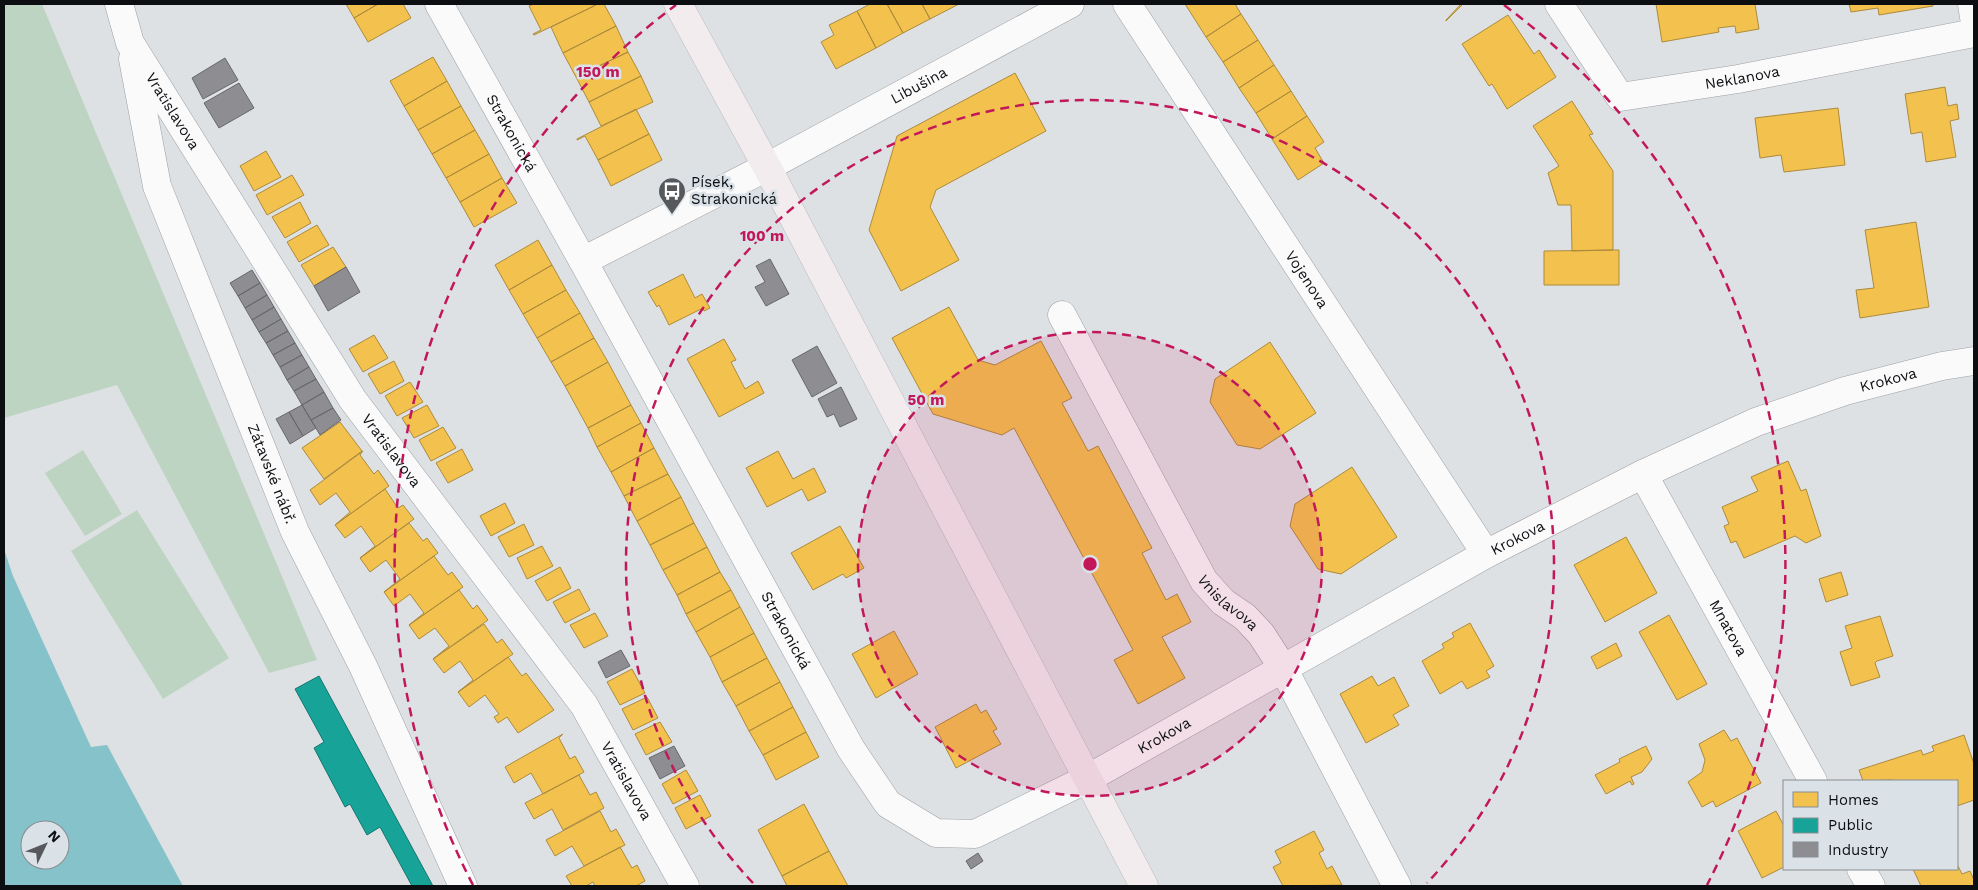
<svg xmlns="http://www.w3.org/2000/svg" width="1978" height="890" viewBox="0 0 1978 890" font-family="'Work Sans',sans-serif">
<rect width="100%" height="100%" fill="#dee1e4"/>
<path fill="#bed4c2" d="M4,4H42L317,660L269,673L117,385L4,418Z
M83,450L122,514L85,536L45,473Z
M137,510L229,658L163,699L71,551Z"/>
<path fill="#86c2c9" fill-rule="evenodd" d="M4,549L13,576L91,747L107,745L183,886H4ZM30,830H60V860H30Z"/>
<path fill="#f2c14e" stroke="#ad8b3c" d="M346,4H378L354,18Z
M378,4H403L411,18L368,42L354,18Z
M534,4H593L594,6L534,35L533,34L541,30L529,6Z
M598,4H604L616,26L563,53L551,27Z
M870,4H887L903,33L876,48L857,11Z
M887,4H922L930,19L903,33Z
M922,4H959L930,19Z
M1185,4H1235L1241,14L1206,37Z
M1461,4H1463L1446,21V20Z
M1656,4H1755L1759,29L1736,33L1735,26L1718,28L1719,32L1662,42Z
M1849,4H1932L1933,6L1879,15L1878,8L1851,12Z
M857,11L876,48L836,69L821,42L834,35L829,25Z
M1241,14L1258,40L1223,62L1206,37Z
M1508,15L1534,54L1539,50L1556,77L1507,109L1492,84L1489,86L1462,44Z
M616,26L628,52L576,77L563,53Z
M1258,40L1274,65L1239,88L1223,62Z
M628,52L641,76L589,102L576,77Z
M433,57L447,81L404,106L390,81Z
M1274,65L1291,91L1256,113L1239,88Z
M1015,73L1046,131L936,190L930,207L959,260L901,291L869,230L897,136Z
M641,76L653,102L601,126L589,102Z
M447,81L461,106L418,130L404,106Z
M1945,87L1948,106L1957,104L1959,119L1950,121L1956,157L1926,162L1922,132L1911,134L1905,94Z
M1291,91L1307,116L1272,139L1256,113Z
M1572,101L1593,134L1589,135L1613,171V250L1572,251L1571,205H1558L1548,173L1559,166L1533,126Z
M461,106L475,130L432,154L418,130Z
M1838,108L1845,165L1784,172L1781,155L1760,158L1755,118Z
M636,109L649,134L598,160L585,136L577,140V139Z
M1307,116L1324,142L1315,148L1324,163L1298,180L1272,139Z
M475,130L489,154L446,178L432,154Z
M649,134L662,160L611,186L598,160Z
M266,151L281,177L254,191L240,166Z
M489,154L502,178L460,202L446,178Z
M292,175L304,195L267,215L256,195Z
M502,178L517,203L474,227L460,202Z
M300,202L311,223L285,238L272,217Z
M1916,222L1929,307L1860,318L1856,290L1874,288L1865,230Z
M317,225L329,245L299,262L287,242Z
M538,240L552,265L509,290L495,265Z
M333,247L346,267L314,286L301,265Z
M1613,250H1619V285H1544V251Z
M552,265L566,290L523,314L509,290Z
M683,274L695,298L702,294L710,308L704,311L703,308L669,325L659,305L657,307L648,292Z
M566,290L580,313L537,338L523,314Z
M949,307L978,360L995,365L1041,341L1072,398L1062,403L1088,451L1098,446L1152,548L1142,553L1166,600L1177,594L1191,622L1162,637L1185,678L1138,704L1114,660L1133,650L1014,428L1002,435L933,414L892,338Z
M580,313L594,338L551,362L537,338Z
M374,335L388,358L363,372L349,349Z
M594,338L608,362L565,386L551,362Z
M724,339L736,360L731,362L745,389L758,381L764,393L719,417L687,359Z
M1270,342L1316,413L1260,449L1237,445L1210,402L1215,379Z
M394,361L404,381L380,394L368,374Z
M608,362L631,405L588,428L565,386Z
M410,382L423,402L397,416L385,396Z
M427,405L439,426L414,438L402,418Z
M631,405L641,423L597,447L588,428Z
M340,422L362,451L324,479L302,448Z
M641,423L654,448L611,472L597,447Z
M443,427L456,448L431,461L419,440Z
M654,448L668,474L624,496L611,472Z
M462,449L473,470L448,483L436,463Z
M363,451L360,455L374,474L378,470L389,486L335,525L350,512L336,493L320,505L310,490Z
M778,451L793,479L814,468L826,492L808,501L802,489L767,507L746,468Z
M1788,461L1801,491L1806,489L1821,536L1806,543L1795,536L1744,558L1736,541L1731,543L1724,526L1729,524L1722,507L1758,491L1751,477Z
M1352,467L1397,537L1341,574L1318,569L1290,526L1295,504Z
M668,474L681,497L637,521L624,496Z
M385,489L398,508L403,505L414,519L360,558L375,546L361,526L345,538L335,525Z
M681,497L694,523L650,545L637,521Z
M505,503L515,523L491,536L480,516Z
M409,523L423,541L427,538L438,553L384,592L400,579L386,560L370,572L360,558Z
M694,523L707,547L663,570L650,545Z
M524,524L534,545L509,557L498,537Z
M840,526L864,568L846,578L843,574L813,590L791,553Z
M1626,537L1657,593L1605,622L1574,565Z
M542,546L553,566L527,579L517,558Z
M707,547L720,572L677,595L663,570Z
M434,556L448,575L452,572L463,587L409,625L424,613L410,594L394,606L384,592Z
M560,567L571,588L547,601L535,581Z
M720,572L731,590L686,614L677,595Z
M1841,572L1848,595L1826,602L1819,579Z
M579,589L590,610L565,623L553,602Z
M459,590L473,609L477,605L488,620L433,659L449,646L435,628L419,639L409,625Z
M731,590L740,607L696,632L686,614Z
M740,607L754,633L710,657L696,632Z
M595,613L608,636L584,648L570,625Z
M1669,615L1707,684L1677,700L1639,632Z
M1880,616L1893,656L1877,661L1875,663L1880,677L1851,686L1840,652L1852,648L1845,626Z
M1470,623L1494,666L1486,671L1490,677L1467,689L1462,681L1440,694L1422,661L1444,648L1442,644L1454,637L1452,633Z
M484,624L497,643L502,639L513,654L458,692L473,680L460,661L444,673L433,659Z
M894,631L918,674L876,698L852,654Z
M754,633L767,658L722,682L710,657Z
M1616,643L1622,656L1597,669L1591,657Z
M508,657L522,676L526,673L554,710L518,733L507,717L498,723L494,717L499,714L485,695L469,707L458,692Z
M767,658L780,682L736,706L722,682Z
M632,669L645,693L620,705L607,682Z
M1372,676L1378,686L1394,677L1409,706L1393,715L1399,725L1366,743L1340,694Z
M780,682L793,707L749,731L736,706Z
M647,697L658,718L633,730L622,709Z
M976,704L981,713L986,710L997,729L993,731L1001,744L956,768L935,727Z
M793,707L806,732L763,755L749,731Z
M660,722L672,742L646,755L635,734Z
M1724,730L1731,741L1737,738L1761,783L1716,807L1713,801L1702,807L1688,782L1702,772L1705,760L1699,744Z
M806,732L819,757L776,780L763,755Z
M563,734L559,738L570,759L575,756L584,772L543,794L531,773L514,783L505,767Z
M1964,735L1974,764V800L1957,806V781H1892V780L1863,781L1859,770L1921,750L1923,755L1934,751L1932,746Z
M1646,746L1652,759L1642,772L1631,777L1634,784L1632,785L1630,781L1606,794L1595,775L1620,762L1619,759Z
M686,770L698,791L673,804L662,784Z
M579,775L590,795L596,792L604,808L563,830L552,809L534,819L525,803Z
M700,795L711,816L686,829L675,808Z
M804,804L829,851L782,876L758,830Z
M600,811L611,832L616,829L625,845L584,866L572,846L555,856L546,840Z
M1776,811L1784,826V867L1762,878L1738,831Z
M1314,831L1324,850L1319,853L1327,869L1332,866L1342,885L1283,886L1273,867L1281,863L1275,851Z
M620,847L632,868L637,865L645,881L636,886H595L593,882L586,886H572L566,876Z
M829,851L848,886H787L782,876Z
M1957,864L1962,874L1970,871L1974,880V886H1921L1913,869H1957Z"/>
<path fill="#17a398" stroke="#147670" d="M319,676L433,886H412L380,827L367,835L350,804L345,807L314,748L324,742L295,689Z"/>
<path fill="#8d8d92" stroke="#66676b" d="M225,58L238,80L203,99L192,78Z
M239,83L254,108L219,128L204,103Z
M770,259L789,294L766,306L755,287L765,282L756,266Z
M346,267L360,292L328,311L314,286Z
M252,270L260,283L238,296L230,283Z
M260,283L267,295L245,308L238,296Z
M267,295L274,307L252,320L245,308Z
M274,307L281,319L259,332L252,320Z
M281,319L288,331L266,343L259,332Z
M288,331L295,343L273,355L266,343Z
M295,343L302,355L280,367L273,355Z
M817,346L837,383L812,397L792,360Z
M302,355L309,367L287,380L280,367Z
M309,367L316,379L294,391L287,380Z
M316,379L324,392L302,405L294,391Z
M841,387L857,419L840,427L834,414L827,417L818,399Z
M324,392L333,408L311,420L302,405Z
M302,405L316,428L303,436L289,412Z
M333,408L341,420L320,435L311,420Z
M289,412L303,436L290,444L276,419Z
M621,650L630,666L606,678L598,662Z
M674,746L685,766L660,779L649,758Z
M978,853L983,861L971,869L966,861Z"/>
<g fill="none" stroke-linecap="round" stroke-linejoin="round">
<g stroke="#9ea0a3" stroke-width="29">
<g id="minor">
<path id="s1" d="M119,4L130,43L353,400L584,705L685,886"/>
<path id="s2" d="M439,4L583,261L851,749L888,804L936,833L975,834L1087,779L1486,554L1643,474L1756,422L1845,391L1942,366L1974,361"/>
<path id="s3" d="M1127,4L1486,554"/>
<path id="s4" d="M1559,4L1620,97L1738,79L1974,33"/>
<path d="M1972,4L1974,17"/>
<path id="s5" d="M133,59L157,186L295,532L363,666L463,886"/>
<path id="s6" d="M583,261L767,167L1070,4"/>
<path id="s7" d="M1062,315L1204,581L1223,602L1245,617L1261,634L1283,668L1397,886"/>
<path id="s8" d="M1643,474L1813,781"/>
<path d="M1861,869L1871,886"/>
</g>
</g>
<g stroke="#b9bbbd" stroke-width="29">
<path id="major" d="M678,4L767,167L1144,886"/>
</g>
<use href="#minor" stroke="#fafafb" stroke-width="28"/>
<use href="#major" stroke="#f2ecee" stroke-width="28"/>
</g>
<circle cx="1090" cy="564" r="232" fill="#c2185b" fill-opacity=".12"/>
<g fill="none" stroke="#c2185b" stroke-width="2.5" stroke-dasharray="9 6">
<circle cx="1090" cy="564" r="232"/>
<path d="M753 883A464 464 0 1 1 1427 883"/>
<path d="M473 885A696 696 0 0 1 676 5M1504 5A696 696 0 0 1 1707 885"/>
</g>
<defs>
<g id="bus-pin" transform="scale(1.4375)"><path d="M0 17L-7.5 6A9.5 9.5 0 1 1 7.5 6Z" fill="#56585b" stroke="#dae2e8"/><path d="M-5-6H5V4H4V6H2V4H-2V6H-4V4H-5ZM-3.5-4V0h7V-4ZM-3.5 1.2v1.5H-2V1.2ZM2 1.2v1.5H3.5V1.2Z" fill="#fff"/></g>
</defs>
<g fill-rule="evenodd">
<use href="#bus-pin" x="672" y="191"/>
</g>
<g text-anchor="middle" stroke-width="5" stroke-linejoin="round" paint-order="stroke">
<g font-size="15" fill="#0c0e11" stroke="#dae2e8">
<text dy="5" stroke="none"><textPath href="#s4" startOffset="235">Neklanova</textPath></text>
<text dy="5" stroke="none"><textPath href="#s6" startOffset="379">Libušina</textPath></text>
<text dy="5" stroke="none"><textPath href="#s1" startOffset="121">Vratislavova</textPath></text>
<text dy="5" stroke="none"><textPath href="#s2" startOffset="148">Strakonická</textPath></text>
<text dy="5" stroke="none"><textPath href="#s3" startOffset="329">Vojenova</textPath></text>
<text dy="5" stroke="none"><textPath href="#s2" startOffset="2035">Krokova</textPath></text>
<text dy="5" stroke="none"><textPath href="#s1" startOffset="525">Vratislavova</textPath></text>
<text dy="5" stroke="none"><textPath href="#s5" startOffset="439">Zátavské nábř.</textPath></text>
<text dy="5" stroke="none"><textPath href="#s2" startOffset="1631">Krokova</textPath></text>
<text dy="5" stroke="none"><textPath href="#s7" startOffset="334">Vnislavova</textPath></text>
<text dy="5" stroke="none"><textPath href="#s8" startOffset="176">Mnatova</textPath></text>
<text dy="5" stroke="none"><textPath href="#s2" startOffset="716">Strakonická</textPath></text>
<text dy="5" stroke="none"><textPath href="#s2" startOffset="1226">Krokova</textPath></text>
<text dy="5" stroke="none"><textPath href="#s1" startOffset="931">Vratislavova</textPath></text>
</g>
<g font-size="15" fill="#0c0e11" stroke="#dae2e8" text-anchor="start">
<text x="691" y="187">Písek,<tspan x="691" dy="17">Strakonická</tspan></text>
</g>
</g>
<circle cx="1090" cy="564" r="8" fill="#c2185b" stroke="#dae2e8" stroke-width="2.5"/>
<g font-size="15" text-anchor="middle" font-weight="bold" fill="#c2185b" stroke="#dae2e8" stroke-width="5" stroke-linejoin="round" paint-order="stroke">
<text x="598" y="77">150 m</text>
<text x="762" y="241">100 m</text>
<text x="926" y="405">50 m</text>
</g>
<rect width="1978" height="890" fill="none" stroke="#0c0e11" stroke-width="10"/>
<rect x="1783" y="780" width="175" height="90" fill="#dae2e8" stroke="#888d92"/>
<rect x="1793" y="792" width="25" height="15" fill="#f2c14e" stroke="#888d92"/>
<text x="1828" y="805" font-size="15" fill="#0c0e11">Homes</text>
<rect x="1793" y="818" width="25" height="15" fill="#17a398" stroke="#888d92"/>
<text x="1828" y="830" font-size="15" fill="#0c0e11">Public</text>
<rect x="1793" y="842" width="25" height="15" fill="#8d8d92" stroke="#888d92"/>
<text x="1828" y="855" font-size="15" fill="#0c0e11">Industry</text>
<g transform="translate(45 845) rotate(47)"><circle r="24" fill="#dae2e8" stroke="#888d92"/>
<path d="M0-4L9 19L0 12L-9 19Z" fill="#56585b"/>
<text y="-8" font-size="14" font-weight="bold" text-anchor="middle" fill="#0c0e11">N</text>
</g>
</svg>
